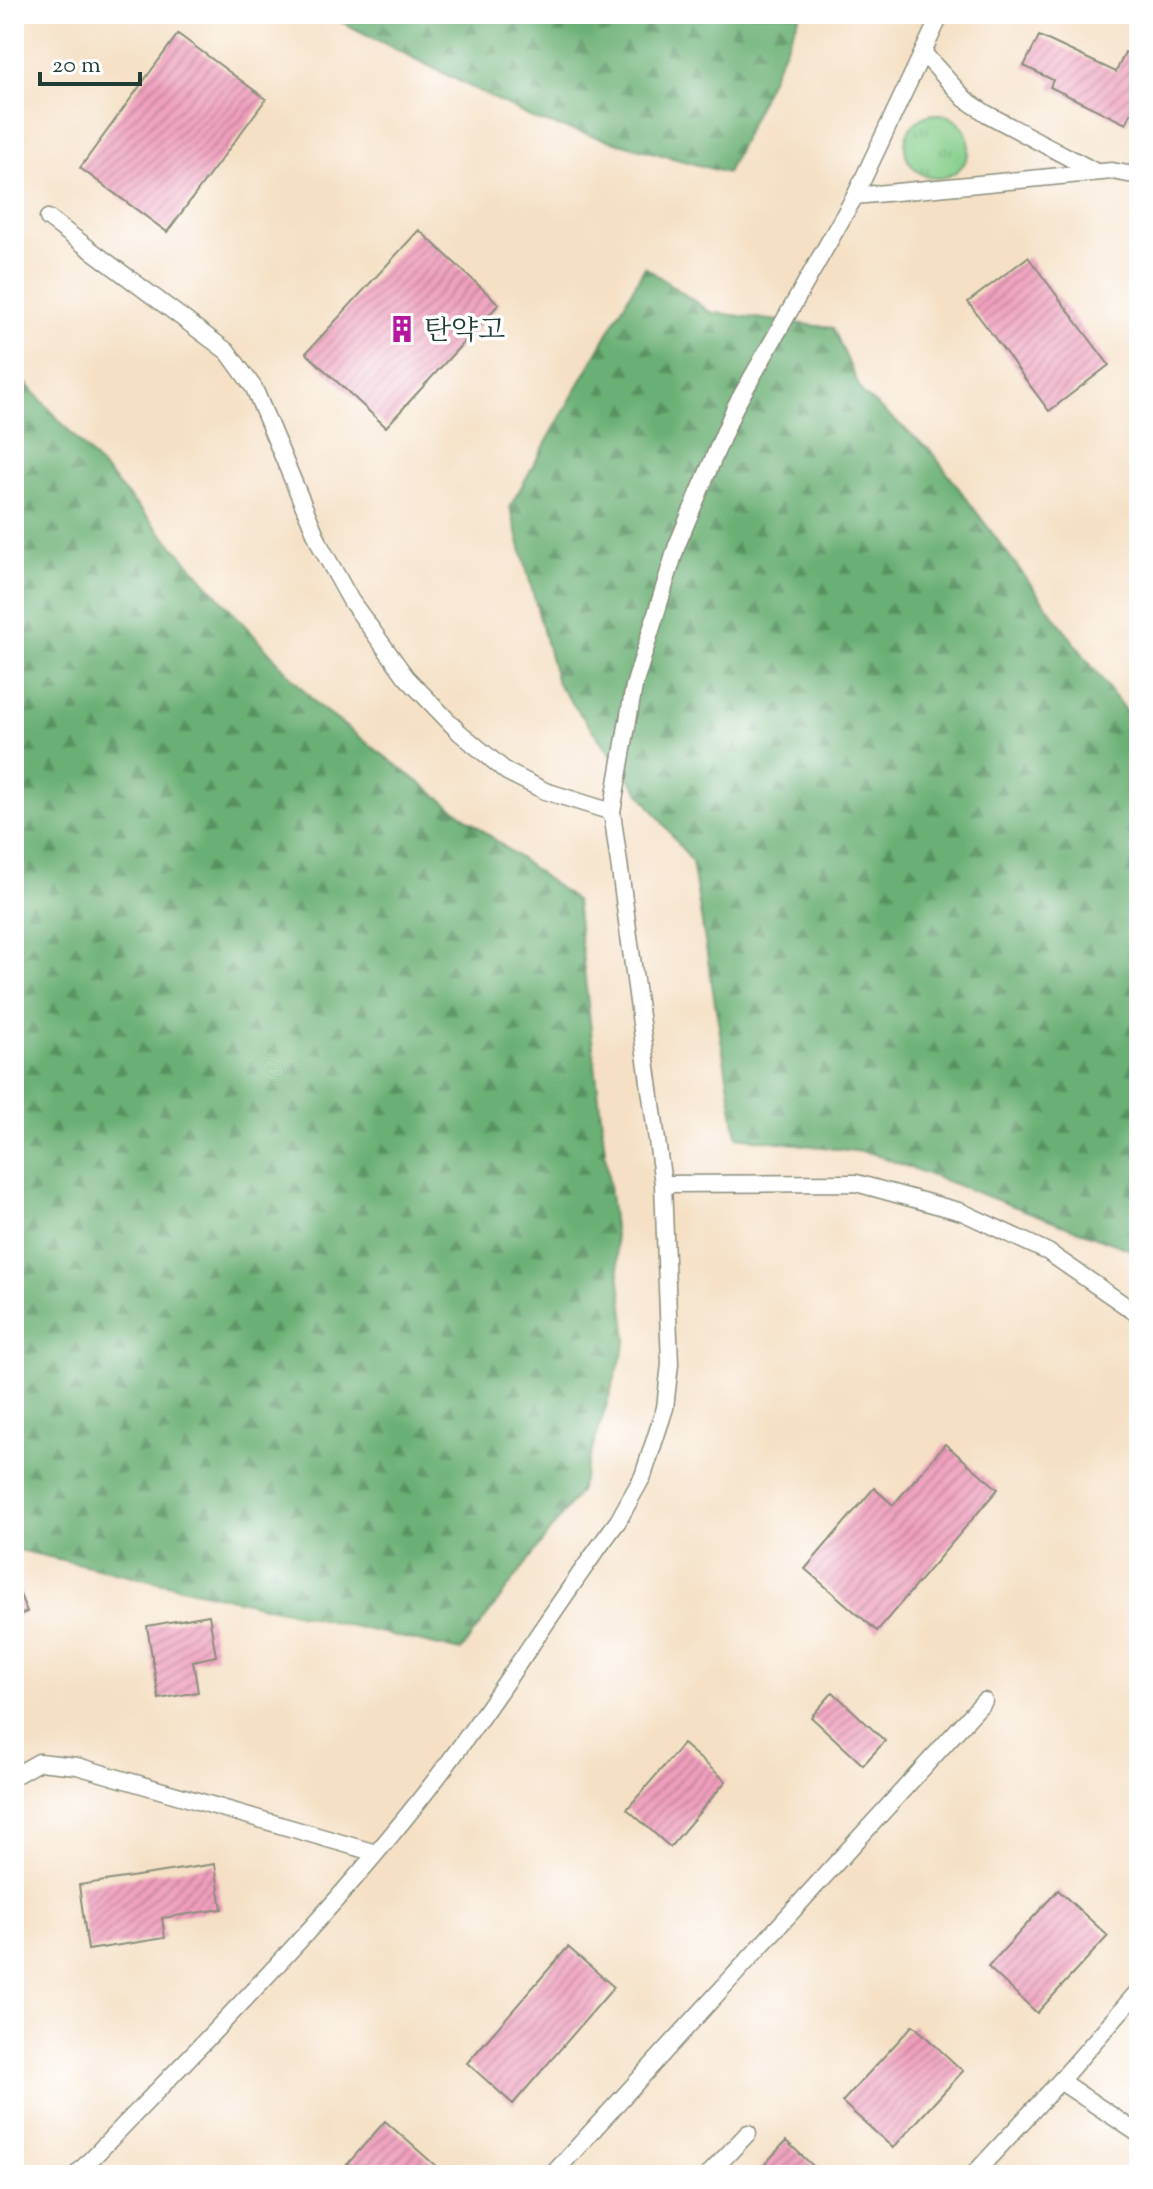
<svg xmlns="http://www.w3.org/2000/svg" width="1153" height="2189" viewBox="0 0 1153 2189" font-family="'Sorts Mill Goudy','Noto Serif KR',serif">
<defs>
<pattern id="grass-tufts" width="24" height="20" patternUnits="userSpaceOnUse" patternTransform="scale(2)"><rect width="24" height="20" fill="#84cd89"/><path d="M3 7l-1-3M5 7V3M7 7l1-3M15 17l-1-3M17 17v-4M19 17l1-3" fill="none" stroke="#6ba871"/></pattern>
<pattern id="forest-firs" width="22" height="20" patternUnits="userSpaceOnUse" patternTransform="scale(2)"><rect width="22" height="20" fill="#6bb075"/><path d="M5 1l3.5 6h-7zM16 11l3.5 6h-7z" fill="#579061"/></pattern>
<pattern id="building-hatch" width="6" height="6" patternUnits="userSpaceOnUse" patternTransform="scale(2)"><rect width="6" height="6" fill="#ef9ebc"/><path d="M-1 1l2-2M0 6l6-6M5 7l2-2" fill="none" stroke="#c1829a"/></pattern>
</defs>
<rect width="100%" height="100%" fill="#fff"/>
<filter id="ink" filterUnits="userSpaceOnUse"><feTurbulence type="fractalNoise" baseFrequency=".0125" numOctaves="2"/><feDisplacementMap in="SourceGraphic" scale="16" xChannelSelector="R" yChannelSelector="G"/><feConvolveMatrix kernelMatrix="1 2 1 2 8 2 1 2 1" color-interpolation-filters="sRGB"/></filter>
<filter id="wash" filterUnits="userSpaceOnUse"><feTurbulence type="fractalNoise" baseFrequency=".006" numOctaves="4" result="noise"/><feDisplacementMap in="SourceGraphic" scale="32" xChannelSelector="R" yChannelSelector="G"/><feGaussianBlur stdDeviation="1.8" result="paint"/><feColorMatrix in="noise" values="0 0 0 0 0 0 0 0 0 0 0 0 0 0 0 0 0 1.4 0 .05"/><feComposite in="paint" operator="in"/></filter>
<g filter="url(#wash)">
<rect width="100%" height="100%" fill="#f5e0c5"/>
<path fill="url(#grass-tufts)" stroke="#52855e" stroke-width="2" d="M905 146a32 32 0 1 1 64 0a32 32 0 1 1-64 0Z"/>
<path fill="url(#forest-firs)" stroke="#457654" stroke-width="2" d="M326,14H801L727,173L536,120Z
M645,267L710,312L833,328L862,393L930,450L1139,729V1253L871,1153L737,1137L692,862L557,683L510,507Z
M14,370L317,705L576,901L627,1340L579,1492L461,1651L14,1549Z"/>
<g id="blocks">
<path fill="url(#building-hatch)" d="M178,34L266,99L167,232L80,168Z
M1039,36L1116,72L1125,52L1139,59L1137,82L1139,117L1131,113L1126,124L1050,87L1053,80L1024,66Z
M419,230L499,304L386,427L306,353Z
M1028,257L1109,365L1049,411L968,302Z
M945,1444L998,1489L877,1631L805,1569L874,1488L893,1505Z
M14,1580L27,1612L14,1617Z
M209,1615L216,1656L193,1661L198,1692L159,1699L147,1626Z
M833,1692L885,1741L863,1765L811,1717Z
M683,1744L726,1781L670,1847L627,1809Z
M215,1864L222,1909L162,1918L165,1938L88,1950L79,1885Z
M1058,1890L1108,1936L1037,2013L988,1967Z
M568,1947L614,1987L513,2104L467,2063Z
M913,2025L963,2071L893,2148L842,2102Z
M385,2121L446,2175H338Z
M786,2141L823,2175H755Z"/>
</g>
</g>
<g filter="url(#ink)">
<use href="#blocks" fill-opacity="0" stroke="#8a8e7c" stroke-width="2"/>
<g fill="none" stroke-linecap="round" stroke-linejoin="round">
<g stroke="#8a8e7c" stroke-width="19">
<path id="service" d="M924,54L965,99L987,114L1096,172
M855,196L1112,171L1139,176
M48,218L228,352L254,388L321,547L351,601L406,677L459,732L507,772L545,791L612,812
M663,1184L856,1183L962,1212L1048,1252L1139,1315
M14,1776L39,1762L77,1766L376,1853
M1139,1990L1060,2081L1139,2134
M76,2175C199,2046 327,1921 436,1779C500,1696 555,1605 618,1521L643,1476L665,1408L670,1364L663,1184L612,812L634,686L677,545L735,407L855,196L941,14
M552,2175L984,1701
M708,2175L748,2133
M973,2175L1060,2081"/>
</g>
<use href="#service" stroke="#fff" stroke-width="16"/>
</g>
</g>
<defs>
<g id="building-bare" transform="scale(2.16)"><path d="M-4-6H4V6H1V3H-1V6H-4ZM-2.5-4.3h1.7v1.8h-1.7ZM.8-4.3h1.7v1.8H.8ZM-2.5-1h1.7V.8h-1.7ZM.8-1h1.7V.8H.8Z" fill="#b5179e" stroke="#fff" stroke-width="2.5" paint-order="stroke"/></g>
</defs>
<g fill-rule="evenodd">
<use href="#building-bare" x="402" y="329"/>
</g>
<g text-anchor="middle" stroke-width="7" stroke-linejoin="round" paint-order="stroke">
<g font-size="28" fill="#1f3d34" stroke="#fff" text-anchor="start">
<text x="424" y="339">탄약고</text>
</g>
</g>
<rect width="1153" height="2189" fill="none" stroke="#fff" stroke-width="48"/>
<path d="M40 72v12h100v-12" fill="none" stroke="#1f3d34" stroke-width="4"/>
<text x="52" y="72" font-size="24" fill="#1f3d34" stroke="#ffffff" stroke-width="6" paint-order="stroke">20 m</text>
</svg>
